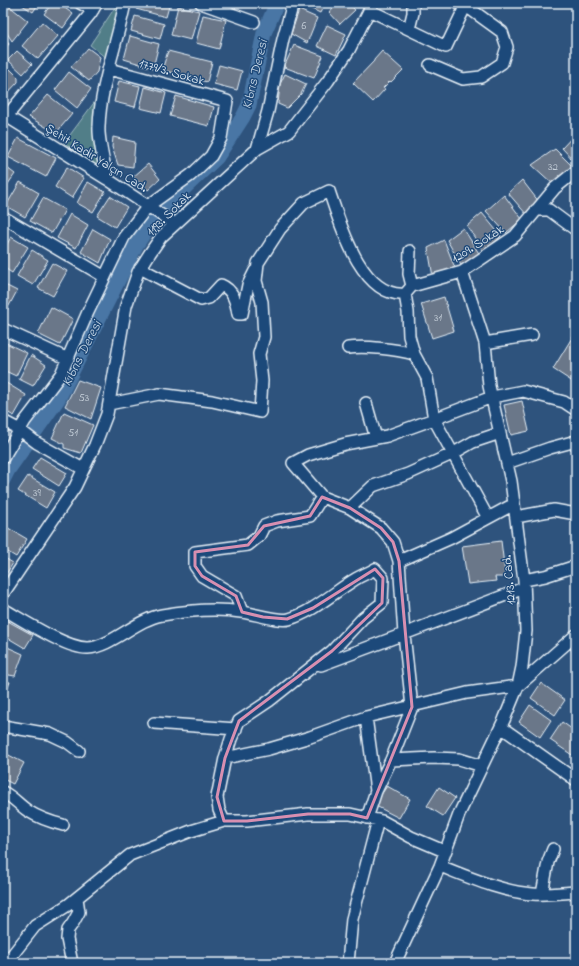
<svg xmlns="http://www.w3.org/2000/svg" width="579" height="966" viewBox="0 0 579 966" font-family="'Indie Flower',sans-serif">
<rect width="100%" height="100%" fill="#2e537d"/>
<filter id="ink" filterUnits="userSpaceOnUse"><feTurbulence type="fractalNoise" baseFrequency=".025" numOctaves="2"/><feDisplacementMap in="SourceGraphic" scale="8" xChannelSelector="R" yChannelSelector="G"/><feConvolveMatrix kernelMatrix="1 2 1 2 8 2 1 2 1" color-interpolation-filters="sRGB"/></filter>
<g filter="url(#ink)">
<path fill="#517e88" stroke="#9cb8c0" d="M118,3H120L106,58L90,45Z
M99,96C94,121 91,144 100,168L64,143Z"/>
<g fill="none" stroke-linecap="round" stroke-linejoin="round">
<path stroke="#4976a5" stroke-width="15" d="M160,211L217,157L243,117L249,105L264,33L277,3
M3,480L8,470L58,399L136,245L152,221"/>
</g>
<path fill="#6a7789" stroke="#e8f1f8" d="M19,3H39L33,12Z
M52,3H58L73,14L63,28L44,14Z
M138,3H170L166,17L136,9Z
M300,3H325L320,13Z
M339,3H348L355,10L340,24L329,12Z
M8,5L28,21L12,41L3,27V14Z
M178,6L199,11L191,40L171,35Z
M299,10L317,18L307,43L291,34Z
M203,15L226,20L219,49L196,43Z
M135,16L164,24L160,39L131,31Z
M42,22L58,36L38,59L22,46Z
M327,25L346,34L336,55L317,46Z
M130,36L159,44L153,68L124,59Z
M3,37L9,44L3,51Z
M294,45L323,56L314,78L284,67Z
M88,48L100,57L97,72L89,81L71,67Z
M17,51L32,64L23,74L8,60Z
M168,51L212,62L207,82L162,70Z
M382,51L403,70L391,82L390,81L383,88L385,89L373,102L353,83L374,61V60Z
M219,65L242,71L237,90L214,84Z
M10,69L18,77V82L3,98V77Z
M69,72L91,89L77,108L55,90Z
M285,74L306,84L301,94L287,108L278,104L280,84Z
M119,81L140,86L135,107L114,102Z
M145,87L166,93L161,113L140,108Z
M48,95L72,114L56,133L29,117Z
M176,96L214,107L209,126L170,116Z
M576,133V163L562,148Z
M113,137L135,142L133,167L118,165L112,147Z
M18,138L56,158L46,177L8,157Z
M555,149L574,168L553,184L532,165Z
M148,164L160,179L148,190L133,177Z
M3,165L15,174L3,191Z
M67,167L84,178L72,198L55,187Z
M522,180L539,202L527,215L508,193Z
M20,182L39,193L25,217L6,206Z
M88,182L105,192L93,212L77,203Z
M504,195L522,219L506,233L486,211Z
M110,196L127,207L115,227L97,216Z
M43,198L65,210L52,233L30,221Z
M482,213L501,236L484,252L467,226Z
M70,214L88,225L76,248L57,238Z
M463,228L480,255L462,267L447,240Z
M93,229L110,239L100,263L81,252Z
M11,237L28,247L12,273L3,267V251Z
M444,240L455,268L433,277L428,248Z
M32,250L48,260L33,285L17,276Z
M52,263L67,271L53,296L38,288Z
M3,284L17,291L3,317Z
M444,297L454,331L432,338L421,304Z
M51,307L73,319L60,345L38,334Z
M573,336L576,338V377L573,382L553,369Z
M6,343L27,353L16,376L3,370V350Z
M31,355L46,365L33,386L19,379Z
M78,380L101,388L91,419L65,406Z
M3,381L26,395L14,416L3,410Z
M522,401L529,431L511,435L504,405Z
M64,412L93,425L81,453L64,448V444L52,438Z
M40,457L67,473L59,486L32,469Z
M28,476L55,492L46,508L18,491Z
M3,525L27,539L16,557L3,549Z
M501,541L505,573L503,577H495L496,581L468,584L462,546Z
M3,557L13,563L3,579Z
M4,619L33,635L25,648L3,635Z
M576,642V655L570,649Z
M3,645L23,654L15,676L3,674Z
M3,681L10,682L3,701Z
M541,683L565,700L555,715L531,698Z
M530,705L551,720L540,737L519,722Z
M562,722L576,732V750L572,755L550,740Z
M3,752L24,763L13,784L3,779Z
M387,786L410,799L399,818L374,805Z
M439,787L455,798L443,816L427,806Z"/>
<g fill="none" stroke-linecap="round" stroke-linejoin="round">
<g stroke="#e8f1f8" stroke-width="14">
<path id="minor" d="M80,3L93,10
M201,3L254,22
M369,10L446,47L465,7
M409,29L413,13V3
M430,65L463,79L481,77L502,63L507,47L502,32L473,11L458,3
M3,114L107,179L175,224
M3,121L91,13L97,3
M257,149L268,111L283,39L293,3
M107,179C105,165 98,140 99,127C100,86 117,44 125,3
M536,210H549L576,230
M3,217L105,277
M410,251L409,274L412,286
M140,268L201,300L209,298L221,285C233,290 236,301 238,314H242L248,285L255,271
M462,272L485,343
M3,329L68,359
M348,348C367,346 395,349 414,354
M366,403L376,438
M109,404L159,394L212,401L260,412L262,381L259,354L264,337L262,302L256,281L258,263L280,229L304,203L329,191C340,223 361,298 405,294
M3,421L20,430L37,443L83,469
M3,458L25,421L61,374L88,312L124,237L148,206L191,175L211,156L221,138L227,101L109,69
M507,463L550,448L576,441
M350,508L373,486L408,474L452,454L473,442L500,433
M516,517L554,510L576,514
M488,518L434,419L427,378L414,354L409,336L408,312L405,294L412,286L462,272L515,236L555,188L576,171
M399,561L451,538L514,504
M524,580L545,576L576,566
M3,594L75,487L95,445L107,414L126,306L138,272L150,253L161,237L257,149L289,131L328,81L349,50L373,3
M3,609C23,620 67,649 88,648C111,647 137,619 162,615C186,611 217,608 241,612C253,613 278,622 289,619C313,612 333,593 354,580C360,576 368,573 375,569L383,578L382,603L363,618L332,651L269,701L239,721L231,739L225,758L217,797L219,810L224,821
M242,612L236,596L202,576L195,566V552L248,545L259,536L264,526L277,521L310,516L322,497
M321,665L404,634L524,588
M366,717L376,791
M154,723L236,729
M3,726L50,734L67,742L79,751
M501,727L576,780
M225,758L269,749L310,737L366,717L467,693L518,686L576,635
M391,760L434,758L459,759L482,766
M3,792C13,797 19,805 28,811C39,818 51,822 63,825
M367,818L376,791L391,760L412,707L404,634L399,561L393,542L381,528L350,508L322,497L293,463L308,455L345,444L387,436L434,419L492,397L523,391L564,402L576,410
M440,866C468,877 502,892 533,894C547,895 562,893 576,892
M542,894L548,862L553,849
M6,963L35,926L68,905L130,855L191,831L224,821H247L308,814H350L382,821L411,837L444,851
M72,963L67,939L68,930L73,923L79,912L77,898
M348,963L352,919L378,820
M395,963L440,866L460,812L504,720L518,686L522,667L526,631L524,580L511,481L489,386L485,343L532,335"/>
</g>
<use href="#minor" stroke="#1f4a7a" stroke-width="11"/>
</g>
</g>
<path fill="none" stroke="#d78fb1" stroke-width="3" stroke-linejoin="round" d="M322,497L350,508L381,528L393,542L399,561L412,707L367,818L350,814H308L247,821H224L217,797L225,758L239,721L332,651L382,603L383,578L375,569L313,608L287,619L263,617L242,612L236,596L202,576L195,566V552L248,545L264,526L310,516Z"/>
<g text-anchor="middle" stroke-width="3" stroke-linejoin="round" paint-order="stroke">
<g font-size="11" fill="#c8d2dc">
<text x="304" y="29">6</text>
<text x="553" y="170">32</text>
<text x="438" y="321">31</text>
<text x="84" y="401">53</text>
<text x="73" y="436">51</text>
<text x="37" y="496">39</text>
</g>
<g font-size="13" fill="#e8f1f8" stroke="#1f4a7a">
<text transform="translate(172 71) rotate(16)" y="5">1779/3. Sokak</text>
<text transform="translate(97 157) rotate(32)" y="5">Şehit Kadir Yalçın Cad.</text>
<text transform="translate(168 213) rotate(-45)" y="5">1193. Sokak</text>
<text transform="translate(477 243) rotate(-33)" y="5">1209. Sokak</text>
<text transform="translate(508 580) rotate(-95)" y="5">1213. Cad.</text>
</g>
<g font-size="14" font-style="italic" fill="#d0dfec" stroke="#1f4a7a">
<text transform="translate(254 74) rotate(-76)" y="5">Kıbrıs Deresi</text>
<text transform="translate(81 353) rotate(-63)" y="5">Kıbrıs Deresi</text>
</g>
</g>
<rect width="579" height="966" fill="none" stroke="#1f4a7a" stroke-width="16"/>
<rect x="8" y="8" width="563" height="950" fill="none" stroke="#e8f1f8" stroke-width="1.5" filter="url(#ink)"/>
</svg>
